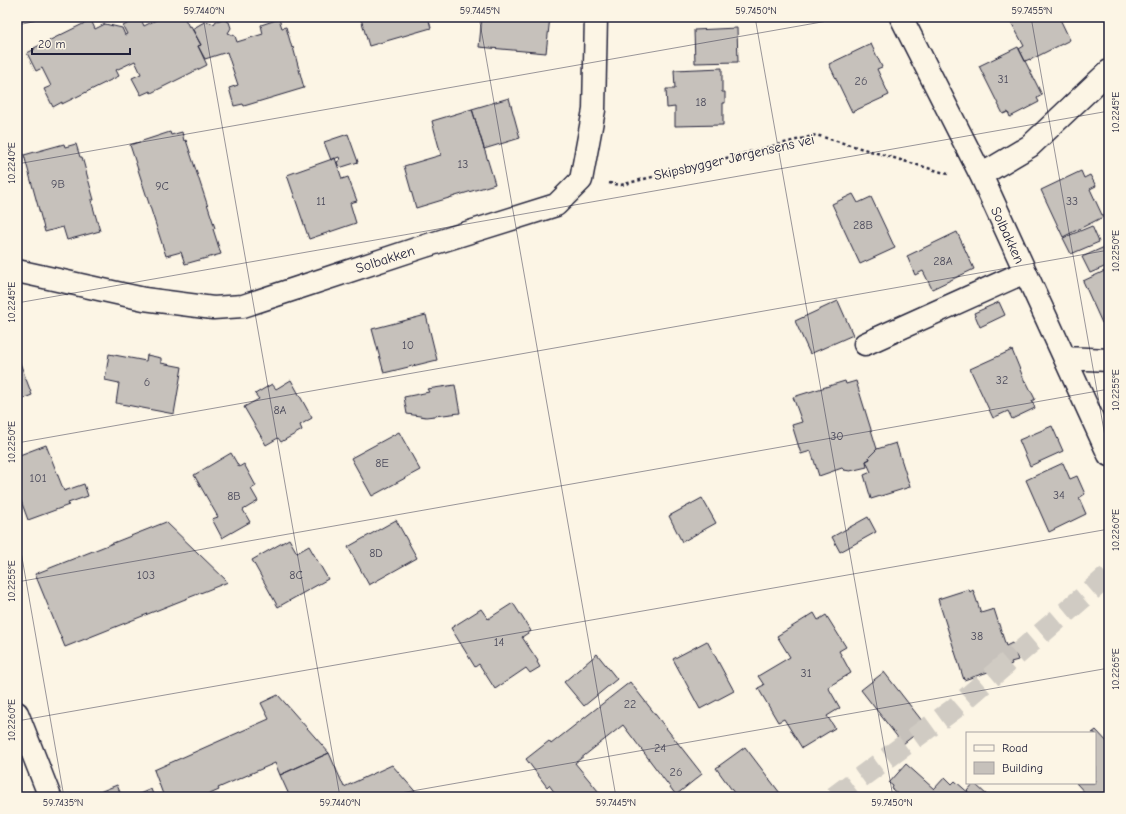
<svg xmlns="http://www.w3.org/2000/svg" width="1126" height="814" viewBox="0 0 1126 814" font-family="'Comic Neue',sans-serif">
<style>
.building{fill:#c6c1bb;stroke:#22223b}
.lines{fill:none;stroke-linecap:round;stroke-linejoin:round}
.major-tunnel{stroke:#d0cbc3;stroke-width:22;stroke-dasharray:22 11;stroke-linecap:butt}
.minor-casing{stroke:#22223b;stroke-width:25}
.major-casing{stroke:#22223b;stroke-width:25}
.path{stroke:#22223b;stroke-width:2.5;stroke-dasharray:3 3;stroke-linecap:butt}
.minor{stroke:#fcf5e5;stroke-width:22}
.major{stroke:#fcf5e5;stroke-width:22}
.ticks{fill:none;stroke:#22223b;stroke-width:1;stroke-opacity:0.45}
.labels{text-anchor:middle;stroke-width:3;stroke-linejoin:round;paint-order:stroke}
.number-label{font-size:12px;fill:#4b4a5b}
.street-label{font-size:14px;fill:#22223b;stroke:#fcf5e5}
.neatline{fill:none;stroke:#22223b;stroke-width:1.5}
.ticks-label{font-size:10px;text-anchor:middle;fill:#22223b}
</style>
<rect width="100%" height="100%" fill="#fcf5e5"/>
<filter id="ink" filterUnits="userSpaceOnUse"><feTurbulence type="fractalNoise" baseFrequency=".025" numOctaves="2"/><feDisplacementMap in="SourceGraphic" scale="8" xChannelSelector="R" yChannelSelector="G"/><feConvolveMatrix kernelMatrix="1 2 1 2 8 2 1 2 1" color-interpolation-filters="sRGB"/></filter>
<g filter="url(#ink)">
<path class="building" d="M 140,17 L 144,26 L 162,17 L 184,17 L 189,27 L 191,26 L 201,45 L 198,46 L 207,65 L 151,93 L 150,91 L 141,95 L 132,78 L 141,74 L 135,61 L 116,70 L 119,76 L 62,104 L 62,102 L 53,107 L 44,89 L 51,86 L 42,68 L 36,71 L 27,53 L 35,49 L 34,48 L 91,20 L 95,29 L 105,24 L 122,28 L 125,35 L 127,34 L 123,26 Z
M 366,17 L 428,17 L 431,28 L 369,46 L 361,19 Z
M 482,17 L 550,17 L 546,53 L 479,47 Z
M 1020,17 L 1059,17 L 1070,40 L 1030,60 L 1030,59 L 1025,61 L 1019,49 L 1024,46 L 1011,22 Z
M 223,19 L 229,22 L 231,28 L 228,33 L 235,36 L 237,42 L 263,34 L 261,25 L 279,19 L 282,28 L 286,27 L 292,48 L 293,47 L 304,88 L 244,106 L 243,104 L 234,106 L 229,88 L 238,85 L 227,52 L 205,59 L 198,46 L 201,45 L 192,29 L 206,21 L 214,24 L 216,21 Z
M 737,28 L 738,62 L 695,63 L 694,30 Z
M 871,44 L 882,67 L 877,69 L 889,95 L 852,112 L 829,64 Z
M 1018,47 L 1042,95 L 1037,98 L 1039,102 L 1010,117 L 1008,112 L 1003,114 L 979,66 Z
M 722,68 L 722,92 L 725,92 L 725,103 L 723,103 L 723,125 L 675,126 L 675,107 L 667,108 L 666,89 L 675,89 L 674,70 Z
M 509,98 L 520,138 L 484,149 L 472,109 Z
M 472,109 L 495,184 L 416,208 L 404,166 L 441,155 L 432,121 Z
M 1109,111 L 1109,123 L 1103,118 Z
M 170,132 L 171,135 L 182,132 L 184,141 L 186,140 L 215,228 L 213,229 L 221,254 L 185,264 L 181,252 L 166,256 L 130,145 Z
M 348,134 L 358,162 L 339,168 L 337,162 L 340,160 L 339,157 L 331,160 L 324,142 Z
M 64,144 L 65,147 L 76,144 L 80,157 L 82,157 L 94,200 L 91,200 L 100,231 L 67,240 L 63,227 L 45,232 L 24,155 Z
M 335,158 L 342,179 L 348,177 L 357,201 L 350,203 L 356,223 L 309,239 L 287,175 Z
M 1081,171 L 1084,178 L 1090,175 L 1096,186 L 1090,189 L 1103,217 L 1063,237 L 1041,190 Z
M 853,194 L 858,203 L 871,197 L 895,248 L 860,264 L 832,204 Z
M 1092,226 L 1099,242 L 1071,254 L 1063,238 Z
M 957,232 L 974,269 L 932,289 L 923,271 L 915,275 L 907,256 Z
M 1109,245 L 1109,265 L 1090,273 L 1082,257 Z
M 1109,269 L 1109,326 L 1107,321 L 1102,323 L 1083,281 Z
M 838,301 L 853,335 L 810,354 L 795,321 Z
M 999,302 L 1005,315 L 980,327 L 974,313 Z
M 426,315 L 437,360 L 384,373 L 372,329 Z
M 1012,350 L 1025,382 L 1026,381 L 1035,399 L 1032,401 L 1035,408 L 1012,419 L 1008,411 L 993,418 L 970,369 Z
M 109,354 L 146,361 L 147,355 L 161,358 L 161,363 L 182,367 L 174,414 L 116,403 L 119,383 L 105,380 Z
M 17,355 L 32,395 L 17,401 Z
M 291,380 L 312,418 L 300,425 L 302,430 L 281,442 L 278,438 L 266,445 L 244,407 L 259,399 L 255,394 L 272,384 L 276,389 Z
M 845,381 L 846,384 L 856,381 L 877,449 L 869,457 L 870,459 L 866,461 L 867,467 L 850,471 L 844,470 L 842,468 L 819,476 L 811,451 L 801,454 L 792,425 L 802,422 L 793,397 Z
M 455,385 L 460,413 L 426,417 L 407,414 L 404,397 L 429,392 L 427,389 Z
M 1052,426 L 1063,451 L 1030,466 L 1019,440 Z
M 399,432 L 420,470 L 372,496 L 351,458 Z
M 896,443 L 910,487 L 871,499 L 864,475 L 871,472 L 866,461 L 870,459 L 869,457 L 877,449 Z
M 46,445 L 64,491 L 84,484 L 88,496 L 68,503 L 69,505 L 28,520 L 17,490 L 17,456 Z
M 231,453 L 239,467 L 244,464 L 256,486 L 251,489 L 258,501 L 243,510 L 250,522 L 222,538 L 212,519 L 218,517 L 194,475 Z
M 1063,463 L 1070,479 L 1077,476 L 1085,494 L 1079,498 L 1086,514 L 1049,532 L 1026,480 Z
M 702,498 L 716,523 L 682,542 L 669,516 Z
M 868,517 L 876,532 L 840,552 L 832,537 Z
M 396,520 L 417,558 L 369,585 L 348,547 Z
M 166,522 L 228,582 L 65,647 L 35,574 Z
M 289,539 L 297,553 L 309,546 L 328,579 L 278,607 L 252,560 Z
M 969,589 L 970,592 L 973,590 L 981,613 L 994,609 L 1006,646 L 1012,643 L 1018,660 L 1011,662 L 1012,664 L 964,680 L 938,599 Z
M 513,603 L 531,631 L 522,637 L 538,661 L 537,662 L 540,667 L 530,673 L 526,668 L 495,689 L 479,664 L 475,667 L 451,628 L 481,609 L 488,619 Z
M 814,613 L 818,620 L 826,615 L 846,647 L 839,651 L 851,673 L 828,687 L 840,708 L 827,716 L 835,728 L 802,748 L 784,719 L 778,722 L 758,688 L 764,685 L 758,676 L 790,657 L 777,636 Z
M 707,641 L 734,691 L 700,709 L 673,659 Z
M 597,654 L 617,679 L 584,706 L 564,682 Z
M 884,672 L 926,726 L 903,744 L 861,690 Z
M 630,682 L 702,774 L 676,795 L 623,725 L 575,763 L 603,797 L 558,797 L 549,785 L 547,787 L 526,759 L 549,741 L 551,744 Z
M 278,695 L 329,753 L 280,775 L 275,763 L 218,788 L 219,790 L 203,797 L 164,797 L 154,770 L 269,719 L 261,703 Z
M 1096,730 L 1109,744 L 1109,797 L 1089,797 L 1076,783 L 1095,783 L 1095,733 L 1092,733 Z
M 745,747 L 783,797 L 737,797 L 716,768 Z
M 329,753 L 344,787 L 392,765 L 420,797 L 290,797 L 280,775 Z
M 906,764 L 934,789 L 945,777 L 952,784 L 955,781 L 971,795 L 970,797 L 901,797 L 892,789 L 893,786 L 889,783 Z
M 974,783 L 989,797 L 970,797 L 971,795 L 967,791 Z
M 117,785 L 122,797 L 87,797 Z
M 151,789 L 154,797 L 135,797 L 135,796 Z"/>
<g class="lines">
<path class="major-tunnel" d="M 834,797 L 954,709 L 1109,575"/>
<g class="minor-casing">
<path id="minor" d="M 901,17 L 981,175 L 1109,455
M 981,175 L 1030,146 L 1109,71
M 17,271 L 144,299 L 213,308 L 243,306 L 422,247 L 556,205 L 581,180 L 594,110 L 596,17
M 865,344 L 1025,272
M 1065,358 L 1109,360"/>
</g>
<g class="major-casing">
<path id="major" d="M 17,713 L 50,797"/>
</g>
<path class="path" d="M 609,183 L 621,185 L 816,135 L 948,174"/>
<use href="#minor" class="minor"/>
<use href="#major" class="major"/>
</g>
</g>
<path class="ticks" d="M 203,17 L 340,797M 479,17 L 616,797M 755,17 L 893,797M 1031,17 L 1109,459M 17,25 L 60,17M 17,164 L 850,17M 17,303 L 1109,111M 17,443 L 1109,250M 17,529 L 64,797M 17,582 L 1109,389M 17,721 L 1109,529M 378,797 L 1109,668"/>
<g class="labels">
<g class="number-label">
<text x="1003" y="83">31</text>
<text x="861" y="85">26</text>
<text x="701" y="106">18</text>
<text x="463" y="168">13</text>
<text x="58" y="188">9B</text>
<text x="162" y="190">9C</text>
<text x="321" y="205">11</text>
<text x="1072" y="205">33</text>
<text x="863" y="229">28B</text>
<text x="943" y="265">28A</text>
<text x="408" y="349">10</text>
<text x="1002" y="384">32</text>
<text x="147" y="386">6</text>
<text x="280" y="414">8A</text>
<text x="837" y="440">30</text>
<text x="382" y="467">8E</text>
<text x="38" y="482">101</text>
<text x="1059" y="499">34</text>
<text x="234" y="500">8B</text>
<text x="376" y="557">8D</text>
<text x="146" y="579">103</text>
<text x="296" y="579">8C</text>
<text x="977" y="640">38</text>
<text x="499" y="646">14</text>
<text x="806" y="677">31</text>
<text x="630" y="708">22</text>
<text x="660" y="752">24</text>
<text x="676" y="776">26</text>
</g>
<g class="street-label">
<text transform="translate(734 157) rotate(-13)" y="5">Skipsbygger Jørgensens vei</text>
<text transform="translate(1008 235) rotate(65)" y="5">Solbakken</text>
<text transform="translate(385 259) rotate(-18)" y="5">Solbakken</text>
</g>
</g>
<rect width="1126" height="814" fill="none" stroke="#fcf5e5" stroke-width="44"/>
<rect x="966" y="732" width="130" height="52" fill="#fcf5e5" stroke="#a5a1a1"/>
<rect x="974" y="745" width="20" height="6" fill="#fcf5e5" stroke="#a5a1a1"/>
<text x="1002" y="752" font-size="12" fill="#22223b">Road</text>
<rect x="974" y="762" width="20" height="12" fill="#c6c1bb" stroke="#a5a1a1"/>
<text x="1002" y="772" font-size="12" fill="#22223b">Building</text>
<path d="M32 48v6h98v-6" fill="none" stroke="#22223b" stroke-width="2"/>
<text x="38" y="48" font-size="12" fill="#22223b" stroke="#fcf5e5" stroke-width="3" paint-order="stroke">20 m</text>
<rect x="22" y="22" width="1082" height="770" class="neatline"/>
<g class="ticks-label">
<text x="204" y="14">59.7440°N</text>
<text x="480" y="14">59.7445°N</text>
<text x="756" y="14">59.7450°N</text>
<text x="1032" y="14">59.7455°N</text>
<text transform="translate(1115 112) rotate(-90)" y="4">10.2245°E</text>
<text transform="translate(11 163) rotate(-90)" y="4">10.2240°E</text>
<text transform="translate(1115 251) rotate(-90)" y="4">10.2250°E</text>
<text transform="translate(11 302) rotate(-90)" y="4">10.2245°E</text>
<text transform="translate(1115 390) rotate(-90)" y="4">10.2255°E</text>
<text transform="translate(11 442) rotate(-90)" y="4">10.2250°E</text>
<text transform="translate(1115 530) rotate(-90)" y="4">10.2260°E</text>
<text transform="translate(11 581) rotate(-90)" y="4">10.2255°E</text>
<text transform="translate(1115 669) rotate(-90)" y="4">10.2265°E</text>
<text transform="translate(11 720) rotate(-90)" y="4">10.2260°E</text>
<text x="63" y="806">59.7435°N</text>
<text x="340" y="806">59.7440°N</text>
<text x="616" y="806">59.7445°N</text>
<text x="892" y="806">59.7450°N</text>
</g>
</svg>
